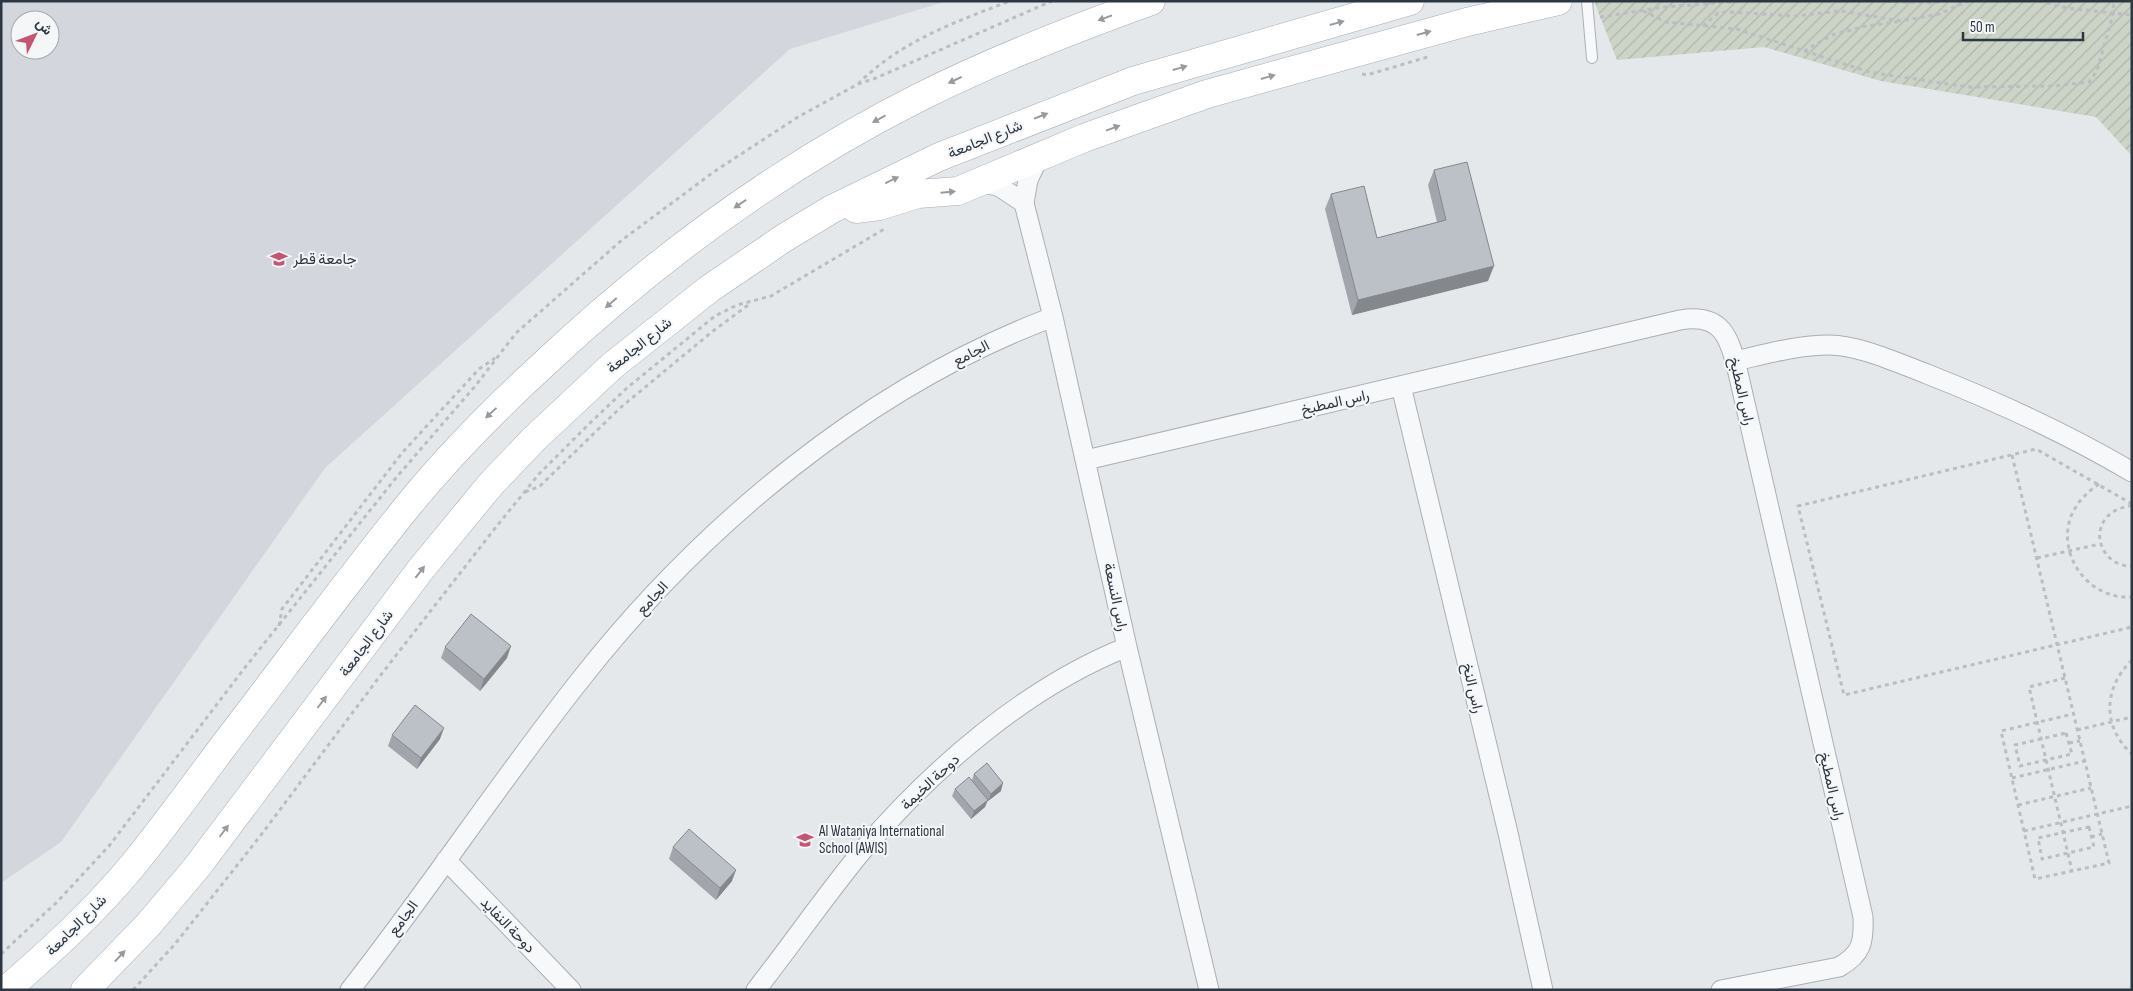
<svg xmlns="http://www.w3.org/2000/svg" width="2133" height="991" viewBox="0 0 2133 991" font-family="'Sofia Sans Condensed',Vazirmatn,sans-serif">
<style>
.built{fill:#d3d7dd;fill-rule:evenodd}
.garden{fill:url(#garden-furrows)}
.lines{fill:none;stroke-linecap:round;stroke-linejoin:round}
.service-casing{stroke:#a9afb5;stroke-width:12}
.minor-casing{stroke:#a9afb5;stroke-width:21}
.primary-casing{stroke:#a5adb6;stroke-width:29}
.path{stroke:#babec3;stroke-width:3;stroke-dasharray:4 4;stroke-linecap:butt}
.service{stroke:#f7f8fa;stroke-width:10}
.minor{stroke:#f7f8fa;stroke-width:19}
.primary{stroke:#fff;stroke-width:28}
.wall{fill:#a2a6ac}
.shaded-wall{fill:#84878c}
.building{fill:#bcc1c8;stroke:#84878c}
.oneway{fill:#969ba0}
.labels{text-anchor:middle;stroke-width:4;stroke-linejoin:round;paint-order:stroke}
.street-label{font-size:15px;fill:#2d3742;stroke:#f4f6f8}
.poi-label{font-size:15px;fill:#2d3742;stroke:#f4f6f8;text-anchor:start}
</style>
<defs>
<pattern id="garden-furrows" width="10" height="10" patternUnits="userSpaceOnUse" patternTransform="scale(1.25)"><rect width="10" height="10" fill="#cbd4c6"/><path d="M-1 1l2-2M0 10L10 0M9 11l2-2" fill="none" stroke="#afb7ab"/></pattern>
</defs>
<rect width="100%" height="100%" fill="#e4e8eb"/>
<path class="built" d="M 1,1 L 947,1 L 790,49 L 325,468 L 61,842 L 1,883 ZM 20,20 L 50,20 L 50,50 L 20,50 Z"/>
<path class="garden" d="M 1594,1 L 2132,1 L 2132,156 L 2096,117 L 1881,81 L 1764,47 L 1617,60 Z"/>
<g class="lines">
<g class="service-casing">
<path id="service" d="M 1587,1 L 1592,58"/>
</g>
<g class="minor-casing">
<path id="minor" d="M 1038,159 L 1028,180 L 1024,203 L 1053,317 L 1127,647 L 1209,990
M 982,182 L 1000,187 L 1024,203
M 1735,361 C 1766,354 1797,345 1829,345 C 1859,345 1898,363 1927,374 C 1998,402 2066,433 2132,472
M 1401,386 L 1508,833 L 1543,990
M 1086,460 L 1680,320 C 1725,312 1730,341 1739,377 L 1863,917 C 1864,942 1862,954 1839,967 L 1721,990
M 446,860 L 571,990
M 350,990 C 430,888 501,780 581,679 C 702,525 869,386 1053,317
M 756,990 C 792,944 825,896 862,851 C 932,769 1026,687 1127,647"/>
</g>
<g class="primary-casing">
<path id="primary" d="M 856,209 L 879,206 L 918,194 L 958,191 L 1084,138 L 1207,94 L 1467,22 L 1558,1
M 6,990 C 51,951 95,911 133,865 C 164,827 193,787 222,748 C 285,666 346,582 411,502 C 452,452 497,407 545,363 C 658,257 784,165 922,96 C 996,59 1073,29 1151,1
M 85,990 L 148,925 L 197,867 L 421,569 L 491,484 L 534,439 L 612,366 L 709,289 L 784,238 L 832,209 L 939,157 L 1133,81 L 1410,1"/>
</g>
<path class="path" d="M 1879,1 L 1932,3 L 1945,1
M 2039,1 L 2067,8 L 2132,15
M 1643,11 L 1666,22 L 1737,29 L 1869,72 L 1968,87 L 2054,86 L 2089,82 L 2097,71 L 2114,11 L 2113,1
M 1600,17 L 1664,7 L 1743,1
M 1703,26 L 1718,13 L 1729,12 L 1794,16 L 1841,11 L 1901,21 L 1939,14 L 1969,1
M 1804,51 L 1832,35 L 1866,26 L 1897,22
M 1362,74 L 1367,75 L 1431,56
M 858,84 C 901,41 955,22 1010,1
M 2012,455 L 2109,863 L 2035,879 L 2001,731 L 2073,714
M 2099,484 C 2087,492 2075,504 2070,519 C 2058,559 2091,600 2132,597
M 525,492 L 540,486 L 620,408 L 713,331 L 751,303
M 2132,504 L 2036,449 L 1798,506 L 1844,695 L 2132,627
M 2132,505 C 2124,507 2116,509 2110,514 C 2088,533 2104,567 2132,566
M 2037,558 L 2100,544
M 279,626 L 282,609 L 402,453 L 479,369 L 495,358
M 2132,660 C 2103,688 2102,727 2132,754
M 2065,678 L 2029,687 L 2072,871
M 2077,730 L 2132,717
M 2066,733 L 2072,754 L 2020,766 L 2015,745 Z
M 2069,743 L 2080,741
M 2012,778 L 2085,761
M 2018,805 L 2091,788
M 2089,827 L 2094,847 L 2042,859 L 2038,838 Z
M 2024,831 L 2132,806
M 2091,837 L 2102,834
M 1,954 L 57,902 L 109,846 L 243,670 L 395,479 L 476,385 L 516,333 L 622,240 L 715,171 L 798,117 L 858,84 L 876,78 L 1052,1
M 133,990 L 175,944 L 261,835 L 380,676 L 496,527 L 539,474 L 590,423 L 627,388 L 715,316 L 737,305 L 771,296 L 886,228"/>
<use href="#service" class="service"/>
<use href="#minor" class="minor"/>
<use href="#primary" class="primary"/>
</g>
<path class="wall" d="M 1434,170 L 1488,281 L 1352,315 L 1325,209 L 1331,194 L 1377,238 L 1437,222 L 1428,185 Z
M 445,647 L 507,658 L 480,691 L 441,658 Z
M 392,735 L 440,739 L 417,769 L 388,746 Z
M 974,774 L 1001,791 L 988,801 L 987,800 L 985,807 L 971,819 L 952,796 L 955,789 L 972,780 Z
M 673,847 L 732,881 L 716,900 L 669,859 Z"/>
<path class="shaded-wall" d="M 1494,266 L 1488,281 L 1352,315 L 1358,300 Z
M 511,646 L 507,658 L 480,691 L 484,679 Z
M 444,728 L 440,739 L 417,769 L 421,758 Z
M 1003,783 L 1001,791 L 988,801 L 991,794 Z
M 988,800 L 985,807 L 971,819 L 974,811 Z
M 736,870 L 732,881 L 716,900 L 720,888 Z"/>
<path class="building" d="M 1467,162 L 1494,266 L 1358,300 L 1331,194 L 1364,186 L 1377,238 L 1446,220 L 1434,170 Z
M 471,614 L 511,646 L 484,679 L 445,647 Z
M 415,705 L 444,728 L 421,758 L 392,735 Z
M 987,763 L 1003,783 L 991,794 L 974,774 Z
M 969,777 L 988,800 L 974,811 L 955,789 Z
M 689,829 L 736,870 L 720,888 L 673,847 Z"/>
<defs><path id="oneway-solid" d="M-6-.8H1V-3.2L6.5 0L1 3.2V.8H-6Z" transform="scale(1.25)"/></defs>
<g class="oneway">
<use href="#oneway-solid" transform="translate(1105 18) rotate(160)"/>
<use href="#oneway-solid" transform="translate(1337 23) rotate(-16)"/>
<use href="#oneway-solid" transform="translate(1424 33) rotate(-15)"/>
<use href="#oneway-solid" transform="translate(1180 68) rotate(-16)"/>
<use href="#oneway-solid" transform="translate(1268 77) rotate(-16)"/>
<use href="#oneway-solid" transform="translate(955 80) rotate(155)"/>
<use href="#oneway-solid" transform="translate(1041 116) rotate(-21)"/>
<use href="#oneway-solid" transform="translate(879 119) rotate(152)"/>
<use href="#oneway-solid" transform="translate(1113 128) rotate(-20)"/>
<use href="#oneway-solid" transform="translate(892 180) rotate(-26)"/>
<use href="#oneway-solid" transform="translate(948 192) rotate(-5)"/>
<use href="#oneway-solid" transform="translate(740 204) rotate(146)"/>
<use href="#oneway-solid" transform="translate(611 303) rotate(139)"/>
<use href="#oneway-solid" transform="translate(491 413) rotate(137)"/>
<use href="#oneway-solid" transform="translate(420 572) rotate(-52)"/>
<use href="#oneway-solid" transform="translate(322 702) rotate(-53)"/>
<use href="#oneway-solid" transform="translate(224 831) rotate(-53)"/>
<use href="#oneway-solid" transform="translate(120 956) rotate(-47)"/>
</g>
<defs>
<g id="university-bare" transform="scale(1.35)"><path d="M0-5L7-2L0 1L-7-2ZM-4 1L0 2.5L4 1V4Q0 6-4 4Z" fill="#c55570" stroke="#f4f6f8" stroke-width="2.5" paint-order="stroke"/></g>
<g id="school-bare" transform="scale(1.35)"><path d="M0-5L7-2L0 1L-7-2ZM-4 1L0 2.5L4 1V4Q0 6-4 4Z" fill="#c55570" stroke="#f4f6f8" stroke-width="2.5" paint-order="stroke"/></g>
</defs>
<g fill-rule="evenodd">
<use href="#university-bare" x="279" y="259"/>
<use href="#school-bare" x="805" y="840"/>
</g>
<g class="labels">
<g class="street-label">
<text transform="translate(985 139) rotate(-22)" y="5">شارع الجامعة</text>
<text transform="translate(639 345) rotate(-39)" y="5">شارع الجامعة</text>
<text transform="translate(971 353) rotate(-28)" y="5">الجامع</text>
<text transform="translate(1742 391) rotate(77)" y="5">راس المطبخ</text>
<text transform="translate(1335 402) rotate(-13)" y="5">راس المطبخ</text>
<text transform="translate(1116 597) rotate(78)" y="5">راس النسعة</text>
<text transform="translate(652 598) rotate(-48)" y="5">الجامع</text>
<text transform="translate(366 643) rotate(-53)" y="5">شارع الجامعة</text>
<text transform="translate(1473 688) rotate(77)" y="5">راس النخ</text>
<text transform="translate(930 782) rotate(-43)" y="5">دوحة الخيمة</text>
<text transform="translate(1832 786) rotate(77)" y="5">راس المطبخ</text>
<text transform="translate(403 918) rotate(-54)" y="5">الجامع</text>
<text transform="translate(76 925) rotate(-45)" y="5">شارع الجامعة</text>
<text transform="translate(508 925) rotate(46)" y="5">دوحة النفايد</text>
</g>
<g class="poi-label">
<text x="293" y="264">جامعة قطر</text>
<text x="819" y="836">Al Wataniya International<tspan x="819" dy="17">School (AWIS)</tspan></text>
</g>
</g>
<rect width="2133" height="991" fill="none" stroke="#2d3742" stroke-width="5"/>
<g transform="translate(35 35) rotate(48)"><circle r="24" fill="#f4f6f8" stroke="#a4aaaf"/>
<path d="M0-4L9 19L0 12L-9 19Z" fill="#c55570"/>
<text y="-8" font-size="14" font-weight="bold" text-anchor="middle" fill="#2d3742">ش</text>
</g>
<path d="M1963 32v8h120v-8" fill="none" stroke="#2d3742" stroke-width="2.5"/>
<text x="1970" y="32" font-size="15" fill="#2d3742" stroke="#f4f6f8" stroke-width="4" paint-order="stroke">50 m</text>
</svg>
